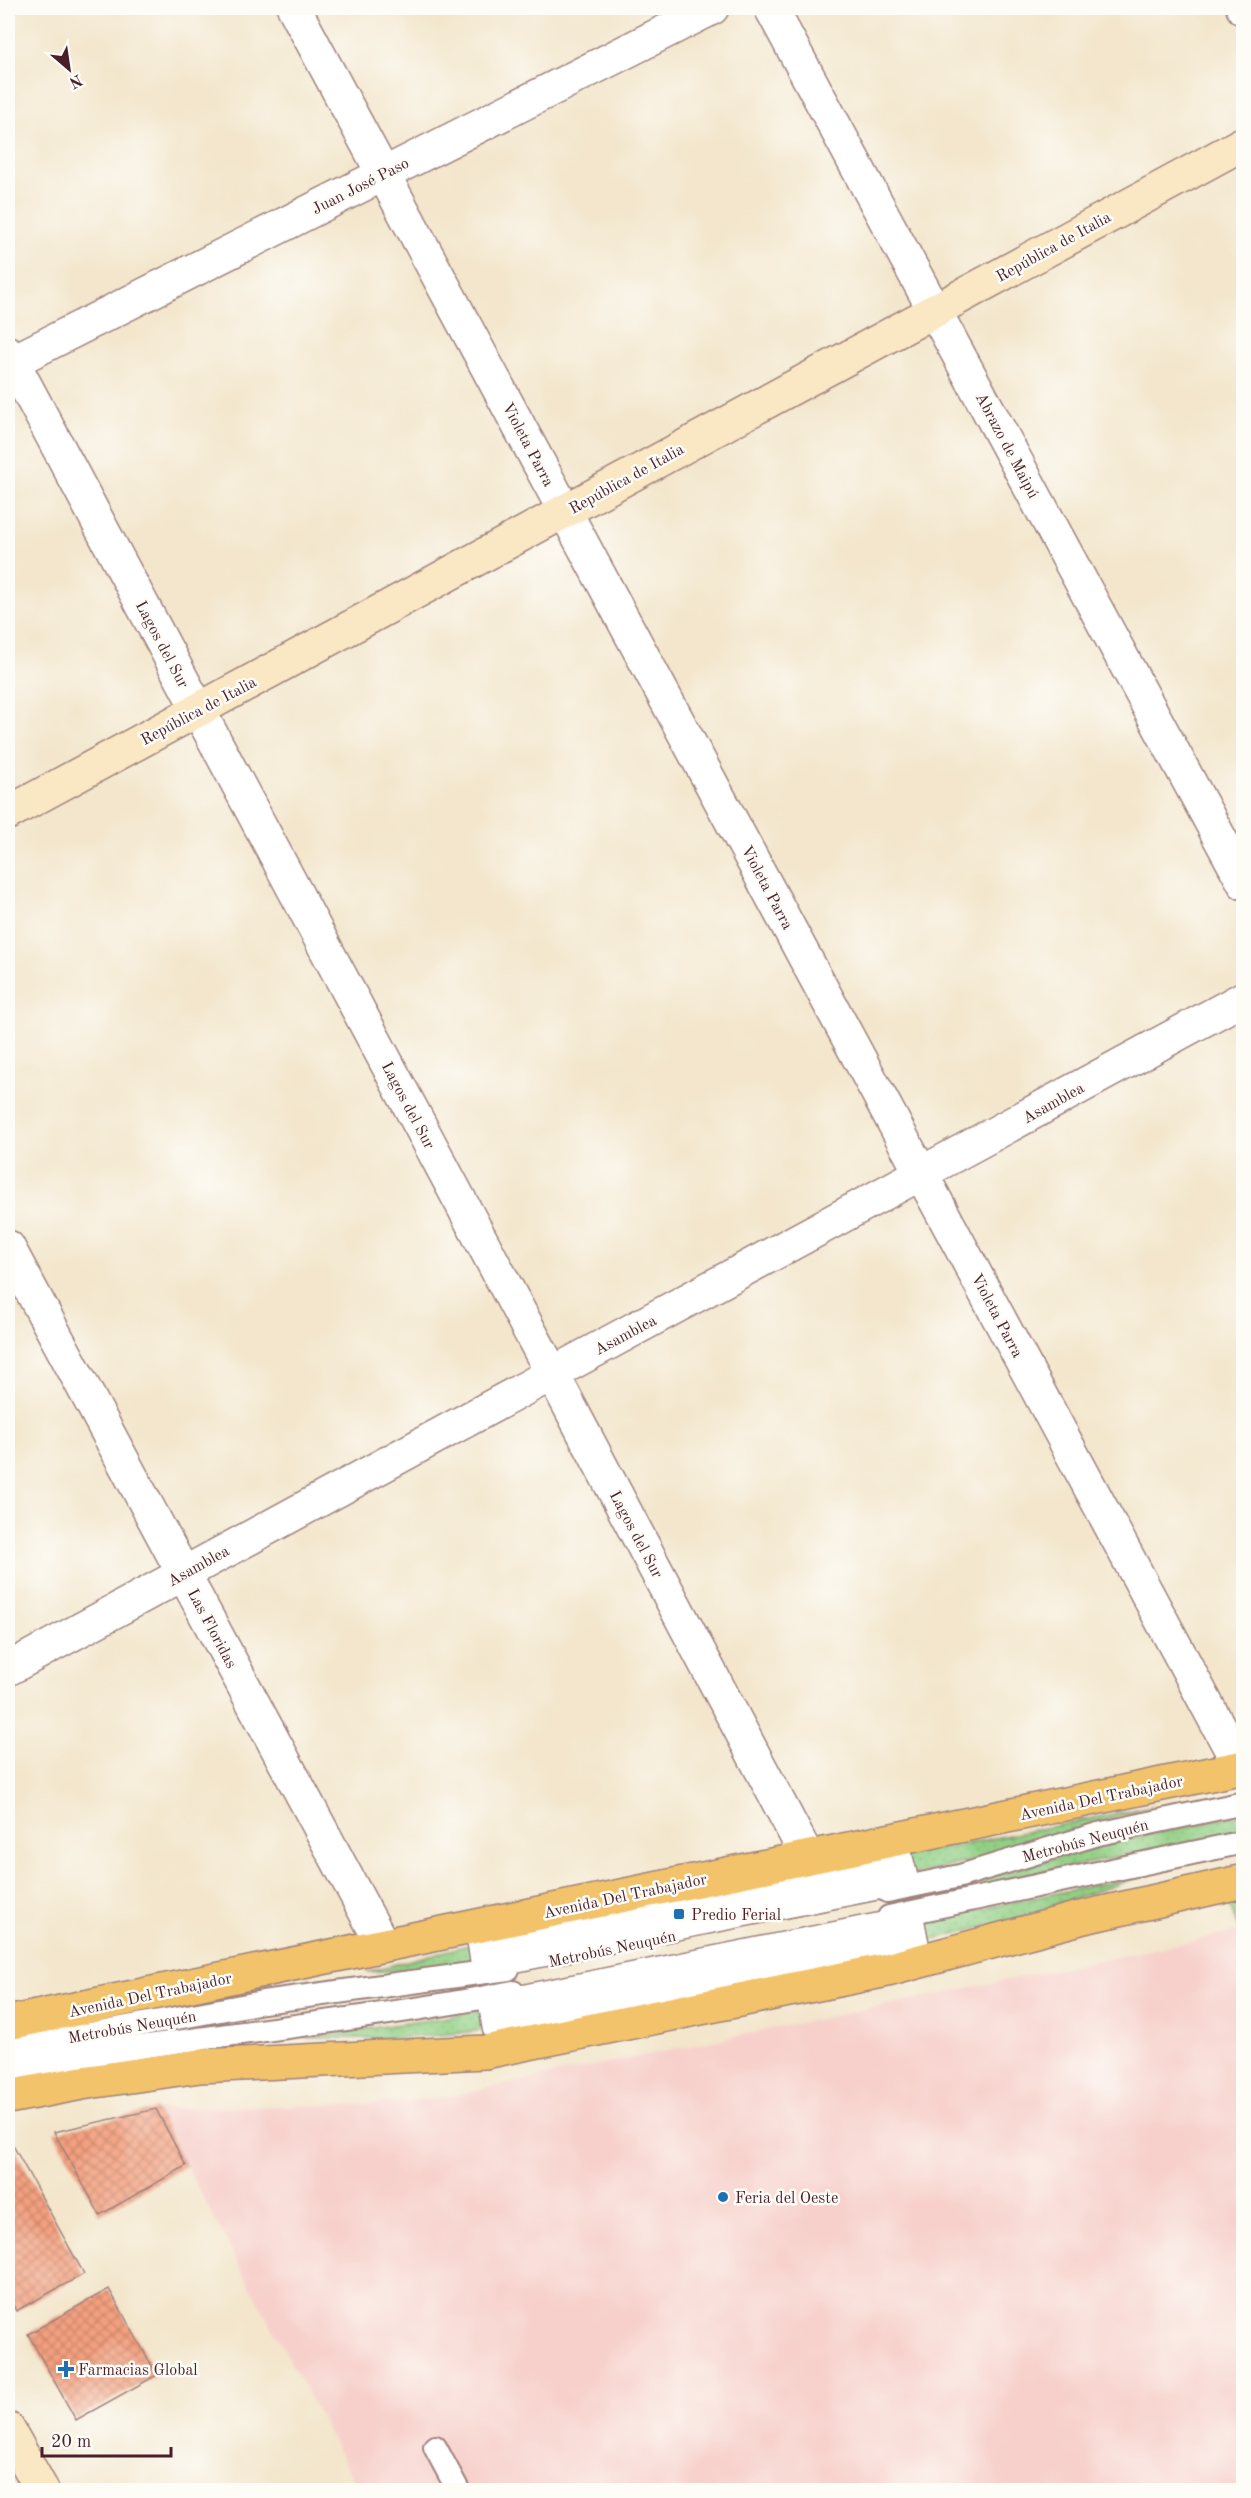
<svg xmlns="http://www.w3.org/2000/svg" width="1251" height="2498" viewBox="0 0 1251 2498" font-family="'Old Standard TT',serif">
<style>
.built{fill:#f7d0cb}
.green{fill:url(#green-dots);stroke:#6e7858;stroke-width:1.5}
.building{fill:url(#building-cross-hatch)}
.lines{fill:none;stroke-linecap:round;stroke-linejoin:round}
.lane-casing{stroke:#9e827c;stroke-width:26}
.street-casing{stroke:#9e827c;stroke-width:36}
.secondary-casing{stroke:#9e827c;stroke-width:36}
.primary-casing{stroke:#9e827c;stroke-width:36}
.lane{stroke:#fff;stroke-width:22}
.street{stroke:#fff;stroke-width:33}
.secondary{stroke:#fae7c3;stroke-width:33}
.primary{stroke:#f2c36a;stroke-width:33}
.poi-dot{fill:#1f6fb2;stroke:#fdfcf7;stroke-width:2}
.labels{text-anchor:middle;stroke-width:5;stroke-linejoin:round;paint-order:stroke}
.street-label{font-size:16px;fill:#4a1f2b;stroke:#fdfcf7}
.poi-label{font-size:16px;fill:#4a1f2b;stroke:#fdfcf7;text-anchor:start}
</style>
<defs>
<pattern id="green-dots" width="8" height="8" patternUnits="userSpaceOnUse" patternTransform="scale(1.5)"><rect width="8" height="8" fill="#92d085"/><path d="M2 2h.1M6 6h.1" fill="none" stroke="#7fb273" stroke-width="1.8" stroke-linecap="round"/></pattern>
<pattern id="building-cross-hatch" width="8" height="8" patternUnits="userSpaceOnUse" patternTransform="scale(1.5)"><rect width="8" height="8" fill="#f4a180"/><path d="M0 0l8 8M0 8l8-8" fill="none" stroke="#c88369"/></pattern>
</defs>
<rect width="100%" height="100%" fill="#fdfcf7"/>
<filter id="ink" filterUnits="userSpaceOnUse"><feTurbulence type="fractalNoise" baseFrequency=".0167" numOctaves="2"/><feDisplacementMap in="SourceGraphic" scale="12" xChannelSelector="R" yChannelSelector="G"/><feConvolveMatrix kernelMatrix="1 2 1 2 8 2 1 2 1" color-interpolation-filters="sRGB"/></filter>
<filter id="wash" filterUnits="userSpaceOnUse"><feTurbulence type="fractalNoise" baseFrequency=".008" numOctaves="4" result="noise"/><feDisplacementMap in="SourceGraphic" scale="24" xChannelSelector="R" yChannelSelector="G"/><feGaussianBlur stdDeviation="1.35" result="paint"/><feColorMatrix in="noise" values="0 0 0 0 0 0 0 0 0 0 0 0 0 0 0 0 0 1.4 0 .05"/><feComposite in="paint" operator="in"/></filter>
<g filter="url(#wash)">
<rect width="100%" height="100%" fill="#f3e6cc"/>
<path class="built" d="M 1240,1931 L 1244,1939 L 1243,2490 L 359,2490 L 156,2109 L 370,2104 L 437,2099 Z"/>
<path class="green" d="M 1153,1806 L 984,1858 L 901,1878 L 896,1858 Z
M 1243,1814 L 1243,1831 L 908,1901 L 1093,1847 Z
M 1144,1875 L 1009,1921 L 912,1944 L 908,1924 Z
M 1243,1901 L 1244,1901 L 1243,1939 L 1229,1904 Z
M 484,1941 L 487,1961 L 439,1968 L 366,1972 Z
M 496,2007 L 499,2027 C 434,2040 369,2038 303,2038 L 449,2017 Z"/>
<g id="blocks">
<path class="building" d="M 156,2109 L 186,2166 L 100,2215 L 54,2132 Z
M 10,2140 L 84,2274 L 16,2311 L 8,2295 L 8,2141 Z
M 109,2289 L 157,2375 L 76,2420 L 28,2334 Z"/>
</g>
</g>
<g filter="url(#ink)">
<use href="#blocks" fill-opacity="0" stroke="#9e827c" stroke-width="1.5"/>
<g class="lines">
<g class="lane-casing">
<path id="lane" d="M 887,1891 L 960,1876 L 1098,1834 L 1244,1803
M 889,1917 L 1244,1842
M 8,2049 L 263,2002 L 508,1969
M 8,2070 C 175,2036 345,2025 513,1992
M 435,2447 L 458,2490"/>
</g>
<g class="street-casing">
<path id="street" d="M 294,8 L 1241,1768
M 771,8 L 1244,883
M 1243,8 L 1244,9
M 8,353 L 552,1373 L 808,1858
M 8,364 L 712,8
M 8,1247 L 383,1945
M 8,1669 L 1244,998
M 896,1858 L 901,1878 L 487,1961 L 484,1941 Z
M 908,1924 L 912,1944 L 499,2027 L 496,2007 Z"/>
</g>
<g class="secondary-casing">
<path id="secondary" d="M 8,813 L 1244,143
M 8,2429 L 42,2490"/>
</g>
<g class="primary-casing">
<path id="primary" d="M 8,2023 L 1244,1767
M 8,2097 L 82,2083 L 200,2066 L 485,2052 L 887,1970 L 1080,1918 L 1244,1881"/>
</g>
<use href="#lane" class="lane"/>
<use href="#street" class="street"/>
<use href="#secondary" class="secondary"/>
<use href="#primary" class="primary"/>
</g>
</g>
<g class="poi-dot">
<rect x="673" y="1908" width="12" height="12" rx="3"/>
<circle cx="723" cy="2197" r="6"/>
<path d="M63 2360h6v6h6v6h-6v6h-6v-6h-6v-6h6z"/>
</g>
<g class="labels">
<g class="street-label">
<text transform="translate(360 185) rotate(-27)" y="6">Juan José Paso</text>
<text transform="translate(1053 246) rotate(-29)" y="6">República de Italia</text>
<text transform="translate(529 444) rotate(62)" y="6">Violeta Parra</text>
<text transform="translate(1008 445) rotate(62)" y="6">Abrazo de Maipú</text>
<text transform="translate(626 478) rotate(-29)" y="6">República de Italia</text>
<text transform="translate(163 644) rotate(62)" y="6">Lagos del Sur</text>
<text transform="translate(198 710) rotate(-28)" y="6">República de Italia</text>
<text transform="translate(768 887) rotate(62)" y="6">Violeta Parra</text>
<text transform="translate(1053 1102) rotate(-29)" y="6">Asamblea</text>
<text transform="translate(409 1105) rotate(62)" y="6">Lagos del Sur</text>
<text transform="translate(998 1315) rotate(62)" y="6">Violeta Parra</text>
<text transform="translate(625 1334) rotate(-28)" y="6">Asamblea</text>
<text transform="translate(637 1534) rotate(62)" y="6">Lagos del Sur</text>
<text transform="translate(198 1565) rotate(-29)" y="6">Asamblea</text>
<text transform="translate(213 1628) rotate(62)" y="6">Las Floridas</text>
<text transform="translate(1101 1797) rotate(-12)" y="6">Avenida Del Trabajador</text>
<text transform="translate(1085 1840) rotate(-15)" y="6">Metrobús Neuquén</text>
<text transform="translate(625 1895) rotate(-12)" y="6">Avenida Del Trabajador</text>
<text transform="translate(612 1948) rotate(-12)" y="6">Metrobús Neuquén</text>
<text transform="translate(150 1994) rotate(-12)" y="6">Avenida Del Trabajador</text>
<text transform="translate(132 2026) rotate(-10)" y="6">Metrobús Neuquén</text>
</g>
<g class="poi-label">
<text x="691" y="1920">Predio Ferial</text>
<text x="735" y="2203">Feria del Oeste</text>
<text x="78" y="2375">Farmacias Global</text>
</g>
</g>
<rect width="1251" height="2498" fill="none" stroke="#fdfcf7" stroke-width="30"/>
<g transform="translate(69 69) rotate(151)" stroke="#fdfcf7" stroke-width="4.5" paint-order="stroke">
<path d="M0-4.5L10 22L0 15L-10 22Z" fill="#4a1f2b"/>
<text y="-9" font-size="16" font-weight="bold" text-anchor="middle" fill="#4a1f2b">N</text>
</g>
<path d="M42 2447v9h129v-9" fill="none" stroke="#4a1f2b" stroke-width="3"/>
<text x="51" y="2447" font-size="18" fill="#4a1f2b" stroke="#fdfcf7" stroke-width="4.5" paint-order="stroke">20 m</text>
</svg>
